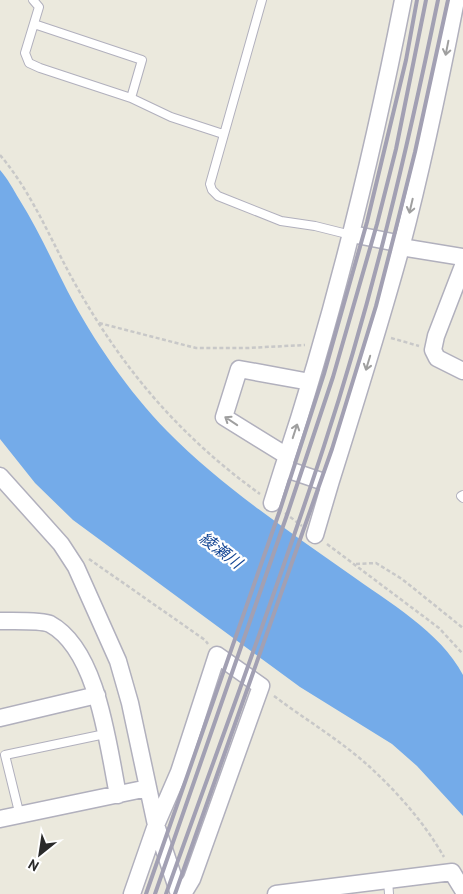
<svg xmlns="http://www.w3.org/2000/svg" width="463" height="894" viewBox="0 0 463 894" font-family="'PT Sans','Noto Sans JP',sans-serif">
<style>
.water{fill:#74abe9}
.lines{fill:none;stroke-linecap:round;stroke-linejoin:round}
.service-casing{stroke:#b1b0bd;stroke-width:10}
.minor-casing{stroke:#b1b0bd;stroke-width:19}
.path{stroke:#c8c8c8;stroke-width:2.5;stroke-dasharray:4 2.5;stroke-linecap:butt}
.service{stroke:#fff;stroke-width:8}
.minor{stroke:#fff;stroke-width:16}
.rail{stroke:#a2a0b3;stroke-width:4}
.oneway{stroke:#9f9f9f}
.labels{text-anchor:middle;stroke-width:4.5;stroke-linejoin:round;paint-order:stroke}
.water-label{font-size:16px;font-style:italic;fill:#144694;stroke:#fff}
</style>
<rect width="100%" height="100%" fill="#ebe9dd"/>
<path class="water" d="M 0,170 C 8,179 13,189 19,199 C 38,229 52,261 68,292 C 93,340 129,392 167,431 C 219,484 287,530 348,573 C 387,601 441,632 463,675 L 463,816 L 417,766 L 392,744 L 300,687 L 73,520 L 35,483 L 0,439 Z"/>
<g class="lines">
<g class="service-casing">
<path id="service" d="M 33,0 L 39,7 L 25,53 L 29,63 L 40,68 L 131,98 L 171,117 L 223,134
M 262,0 L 210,184 L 212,190 L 218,196 L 281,221 L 315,226 L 343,233 L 352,234
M 34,24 L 142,60 L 131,98
M 463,495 L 461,496 L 463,498
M 20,816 L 5,755 L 105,734
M 388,880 L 389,894"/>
</g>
<g class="minor-casing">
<path id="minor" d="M 403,0 C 372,158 334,315 283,468 L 330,484 C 355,404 380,325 402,244 C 423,164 440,82 456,0
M 352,234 L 402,244
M 401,247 L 463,257
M 463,266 L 436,336 L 433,350 L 437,358 L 463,371
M 287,456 L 224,417 L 239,369 L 310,382
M 0,476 L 61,544 L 76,567 L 118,661 L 130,703 L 156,825 L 179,894
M 272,503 L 283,468
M 315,535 L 330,484
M 0,621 C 11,621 42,620 50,624 C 98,650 108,746 118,795
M 0,718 L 97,695
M 0,819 L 148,788
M 132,894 L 156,825 L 179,772 L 217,655 L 261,686 L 192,879 L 183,894
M 276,894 L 452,872 L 463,890"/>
</g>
<path class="path" d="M 0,155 C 34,195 52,244 78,289 C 125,372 182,438 260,494
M 99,323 L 196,348 L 247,348 L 305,345
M 391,338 L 419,346
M 285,513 L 302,526
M 327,544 L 439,628 L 463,654
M 89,559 L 205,640 L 208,644
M 356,564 L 376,563 L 402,579 L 463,628
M 274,696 C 306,720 343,742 372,769 C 400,795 425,824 444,857"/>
<use href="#service" class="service"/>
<use href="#minor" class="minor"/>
<path class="rail" d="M 146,894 L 280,510 L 324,374 L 367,222 L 406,60 L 417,0
M 155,894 L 288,512 L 333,377 L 377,224 L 396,149 L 426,0
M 166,894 C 219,745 275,597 324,446 C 372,300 407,151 438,0
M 175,894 L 332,449 L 376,306 L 395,232 L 415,152 L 448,0"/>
</g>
<defs><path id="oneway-shaft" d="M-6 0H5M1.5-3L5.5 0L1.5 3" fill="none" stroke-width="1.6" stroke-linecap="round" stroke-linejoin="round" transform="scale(1.25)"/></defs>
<g class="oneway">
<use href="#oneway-shaft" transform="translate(447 48) rotate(101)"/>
<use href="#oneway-shaft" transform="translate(411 206) rotate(103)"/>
<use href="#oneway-shaft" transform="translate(368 363) rotate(107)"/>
<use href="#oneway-shaft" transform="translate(231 421) rotate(-146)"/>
<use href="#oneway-shaft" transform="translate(295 431) rotate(-72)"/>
</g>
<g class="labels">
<g class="water-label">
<text transform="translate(221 550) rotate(37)" y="6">綾瀬川</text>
</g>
</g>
<g transform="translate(40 854) rotate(210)" stroke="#ffffff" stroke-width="4" paint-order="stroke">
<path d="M0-4L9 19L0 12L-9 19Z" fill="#2a2a2a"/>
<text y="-8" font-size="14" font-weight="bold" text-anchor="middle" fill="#2a2a2a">N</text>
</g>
</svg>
